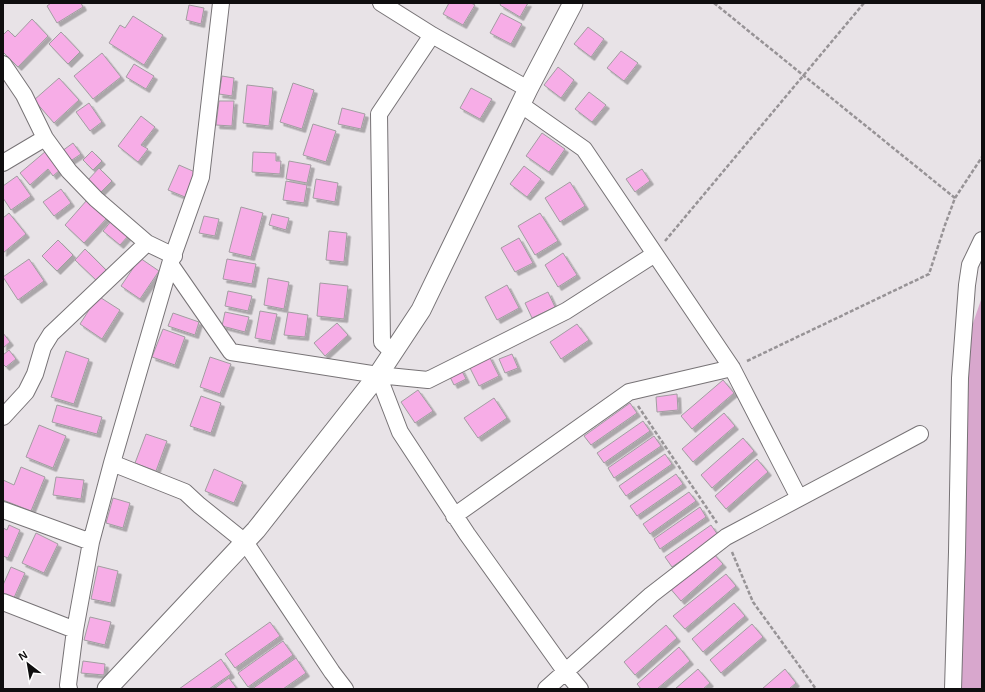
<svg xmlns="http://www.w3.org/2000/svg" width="985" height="692" viewBox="0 0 985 692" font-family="Arial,sans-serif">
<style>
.green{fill:#d8a7cd}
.building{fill:#f7ade7;stroke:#a29da1;filter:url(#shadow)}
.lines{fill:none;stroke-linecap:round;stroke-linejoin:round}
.minor-casing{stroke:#777376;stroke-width:18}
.tertiary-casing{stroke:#777376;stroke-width:21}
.path{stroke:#979396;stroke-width:2.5;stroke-dasharray:4 2;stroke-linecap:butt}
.minor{stroke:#fff;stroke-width:16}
.tertiary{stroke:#fff;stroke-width:19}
</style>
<defs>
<filter id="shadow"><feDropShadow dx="3.5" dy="3.5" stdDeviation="0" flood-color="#0004"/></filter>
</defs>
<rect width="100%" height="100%" fill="#e8e3e7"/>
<path class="green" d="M 982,297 L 982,689 L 955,689 L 962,355 Z"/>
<path class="building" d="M 51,3 L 81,3 L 83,7 L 57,23 L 47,6 Z
M 449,3 L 471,3 L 475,5 L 463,25 L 443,14 Z
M 501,3 L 528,3 L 520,17 L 500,5 Z
M 189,5 L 204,8 L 201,24 L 186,20 Z
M 501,13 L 522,24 L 511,44 L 490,33 Z
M 133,16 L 163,35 L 144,65 L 109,43 L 120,25 L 125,28 Z
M 32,19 L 48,36 L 18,67 L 3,52 L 3,35 L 8,30 L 15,37 Z
M 588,27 L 604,39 L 591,57 L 574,44 Z
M 61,32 L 80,52 L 68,64 L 49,44 Z
M 621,51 L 638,63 L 624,81 L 607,68 Z
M 102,53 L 121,77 L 93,99 L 74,76 Z
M 134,64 L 154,76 L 146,89 L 126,77 Z
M 558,67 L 574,80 L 561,98 L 544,85 Z
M 222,76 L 234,78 L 232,96 L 219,94 Z
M 59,78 L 79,100 L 54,123 L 34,100 Z
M 293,83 L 314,90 L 302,129 L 280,122 Z
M 247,85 L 273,88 L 269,126 L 243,123 Z
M 471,88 L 492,99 L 480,119 L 460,108 Z
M 589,92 L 606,105 L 592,122 L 575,109 Z
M 219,101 L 234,101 L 232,126 L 216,125 Z
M 89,103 L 102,122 L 90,131 L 76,112 Z
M 342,108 L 365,114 L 361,129 L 338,124 Z
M 141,116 L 155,127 L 141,145 L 148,149 L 138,162 L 118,146 Z
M 313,124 L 336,131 L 326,162 L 303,155 Z
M 542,133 L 565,149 L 549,172 L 526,156 Z
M 73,143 L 81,154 L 69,162 L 62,151 Z
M 46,151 L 61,169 L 53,176 L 48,169 L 30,185 L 20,173 Z
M 92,151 L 102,161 L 93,170 L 83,160 Z
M 253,152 L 276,153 L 276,161 L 281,161 L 280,174 L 252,172 Z
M 289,161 L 311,165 L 307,183 L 286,179 Z
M 179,165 L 195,172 L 185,197 L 168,190 Z
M 524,166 L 541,179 L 527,197 L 510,184 Z
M 99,168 L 112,181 L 101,192 L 88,180 Z
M 642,169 L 650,181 L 635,192 L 626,179 Z
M 17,176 L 31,196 L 11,210 L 3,198 L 3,186 Z
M 316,179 L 338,183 L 335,202 L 313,198 Z
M 286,181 L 307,185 L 304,203 L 283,200 Z
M 570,182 L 585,206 L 560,222 L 545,198 Z
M 61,189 L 71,203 L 54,216 L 43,202 Z
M 87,200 L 107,218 L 84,243 L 65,225 Z
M 241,207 L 263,213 L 251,257 L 229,252 Z
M 9,213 L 26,234 L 3,253 L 3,218 Z
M 540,213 L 558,241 L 535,255 L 518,226 Z
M 272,214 L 289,218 L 286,230 L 269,225 Z
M 204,216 L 219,219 L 215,236 L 199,233 Z
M 112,220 L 129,235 L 120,245 L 103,231 Z
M 329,231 L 347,233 L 344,262 L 326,260 Z
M 519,238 L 533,263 L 515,272 L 501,248 Z
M 58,240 L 73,255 L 57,271 L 42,256 Z
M 85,249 L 106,270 L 96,280 L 75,260 Z
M 563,253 L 577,275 L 558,287 L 545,265 Z
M 140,258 L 159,271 L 140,299 L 121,286 Z
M 29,259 L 44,281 L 18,300 L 3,277 Z
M 227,259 L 256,264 L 252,284 L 223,279 Z
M 268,278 L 289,282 L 284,309 L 264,305 Z
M 320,283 L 348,286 L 344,319 L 317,316 Z
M 507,285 L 519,308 L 497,320 L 485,297 Z
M 228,291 L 252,296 L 248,311 L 225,306 Z
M 548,292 L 555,307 L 532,318 L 525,303 Z
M 98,296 L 120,310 L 102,339 L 80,324 Z
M 260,311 L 277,314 L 271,341 L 255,338 Z
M 225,312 L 249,317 L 245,332 L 222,326 Z
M 288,312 L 308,315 L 305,337 L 284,335 Z
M 173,313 L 199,322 L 195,335 L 168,326 Z
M 337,323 L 348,335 L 325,356 L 314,343 Z
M 577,324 L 589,340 L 561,359 L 550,342 Z
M 163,329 L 185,337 L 175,365 L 152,357 Z
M 3,333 L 10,342 L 3,348 Z
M 9,350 L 16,359 L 6,367 L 3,364 L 3,355 Z
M 66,351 L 89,359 L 74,404 L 51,397 Z
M 512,354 L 518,368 L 505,373 L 499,359 Z
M 489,356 L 499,376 L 479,386 L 469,366 Z
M 210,357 L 231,364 L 220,394 L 200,387 Z
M 461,369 L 466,379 L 454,385 L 449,375 Z
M 723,380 L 734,393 L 692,429 L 681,416 Z
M 418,390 L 433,411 L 415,423 L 401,402 Z
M 677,394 L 678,410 L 657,412 L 656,397 Z
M 201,396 L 221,403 L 211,433 L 190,426 Z
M 494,398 L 507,418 L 478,438 L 464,418 Z
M 630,403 L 637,413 L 591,445 L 584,436 Z
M 57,405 L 102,417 L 97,434 L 52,422 Z
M 724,413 L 735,426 L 693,462 L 682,449 Z
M 643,421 L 650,431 L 604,463 L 597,453 Z
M 39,425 L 66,436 L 53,468 L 26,457 Z
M 146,434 L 167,441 L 156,471 L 135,463 Z
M 654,436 L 661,446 L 614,478 L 608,468 Z
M 743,438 L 754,451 L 712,488 L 701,475 Z
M 665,454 L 672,464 L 626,496 L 619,486 Z
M 757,459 L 768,472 L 726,509 L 715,496 Z
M 21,467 L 45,477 L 31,511 L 3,500 L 3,480 L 14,485 Z
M 214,469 L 243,482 L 234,503 L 205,491 Z
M 676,474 L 683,484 L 637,516 L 630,506 Z
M 56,477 L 84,480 L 81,499 L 53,495 Z
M 689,492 L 696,501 L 650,534 L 643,524 Z
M 113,498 L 130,503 L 123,528 L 106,523 Z
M 700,507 L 706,517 L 660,549 L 654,539 Z
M 9,525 L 20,530 L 8,558 L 3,556 L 3,528 L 7,530 Z
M 711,525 L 718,535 L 672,567 L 665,557 Z
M 36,533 L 58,544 L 44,573 L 22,563 Z
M 711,551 L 723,564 L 681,601 L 669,587 Z
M 98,566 L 118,571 L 111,603 L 91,599 Z
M 11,567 L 25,573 L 13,600 L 3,596 L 3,585 Z
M 726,574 L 736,586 L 685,629 L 673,616 Z
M 734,603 L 745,616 L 703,652 L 692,639 Z
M 90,617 L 111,622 L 105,645 L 84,640 Z
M 270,622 L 280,636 L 235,668 L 225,654 Z
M 752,624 L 763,637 L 721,673 L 710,660 Z
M 666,625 L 677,638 L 635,675 L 624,662 Z
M 283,641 L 293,655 L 248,687 L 238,673 Z
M 679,647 L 690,661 L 657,689 L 641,689 L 637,684 Z
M 296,658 L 306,673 L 283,689 L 252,689 Z
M 221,659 L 231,674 L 209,689 L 179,689 Z
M 83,661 L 105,664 L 104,675 L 81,673 Z
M 698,669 L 710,683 L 703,689 L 675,689 Z
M 785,669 L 796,683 L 789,689 L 762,689 Z
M 229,678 L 237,689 L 214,689 Z"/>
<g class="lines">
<g class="minor-casing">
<path id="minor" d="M 381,3 L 432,35 L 528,89
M 3,64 L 24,95 L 45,138 L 69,171 L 96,199 L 147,243 L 174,256
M 520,104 L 584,149 L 732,368 L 799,498
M 3,163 L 45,138
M 170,264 L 231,352 L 378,375 L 428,380 L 566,311 L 655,254
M 393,352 L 382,342 L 379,114 L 432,35
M 378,375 L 400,432 L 467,534 L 565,671 L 580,689
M 3,417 L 26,392 L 35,374 L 43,347 L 51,334 L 147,243
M 112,463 L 185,492 L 199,505 L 245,542 L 332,672 L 345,689
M 3,510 L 91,542
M 454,516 L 629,392 L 732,368
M 3,602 L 75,630
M 69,689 L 68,685 L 75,630 L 91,542 L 112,463 L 170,264 L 201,177 L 221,3
M 546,689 L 651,595 L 726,537 L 920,434
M 953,689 L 957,552 L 960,378 L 967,285 L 970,265 L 982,240"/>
</g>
<g class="tertiary-casing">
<path id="tertiary" d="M 107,689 L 256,530 L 378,375 L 421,310 L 528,89 L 573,3"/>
</g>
<path class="path" d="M 714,3 L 955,198
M 665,241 L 864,3
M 747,361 L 929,274 L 945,225 L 955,198 L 982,157
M 638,406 L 717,523
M 732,552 L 753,602 L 816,689"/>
<use href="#minor" class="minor"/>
<use href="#tertiary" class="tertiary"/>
</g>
<rect width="985" height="692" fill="none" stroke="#0f0e0f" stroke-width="8"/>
<g transform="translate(28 664) rotate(329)" stroke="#ffffff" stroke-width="3" paint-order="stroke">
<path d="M0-3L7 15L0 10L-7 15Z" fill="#0f0e0f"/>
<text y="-6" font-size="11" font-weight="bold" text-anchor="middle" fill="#0f0e0f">N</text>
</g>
</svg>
